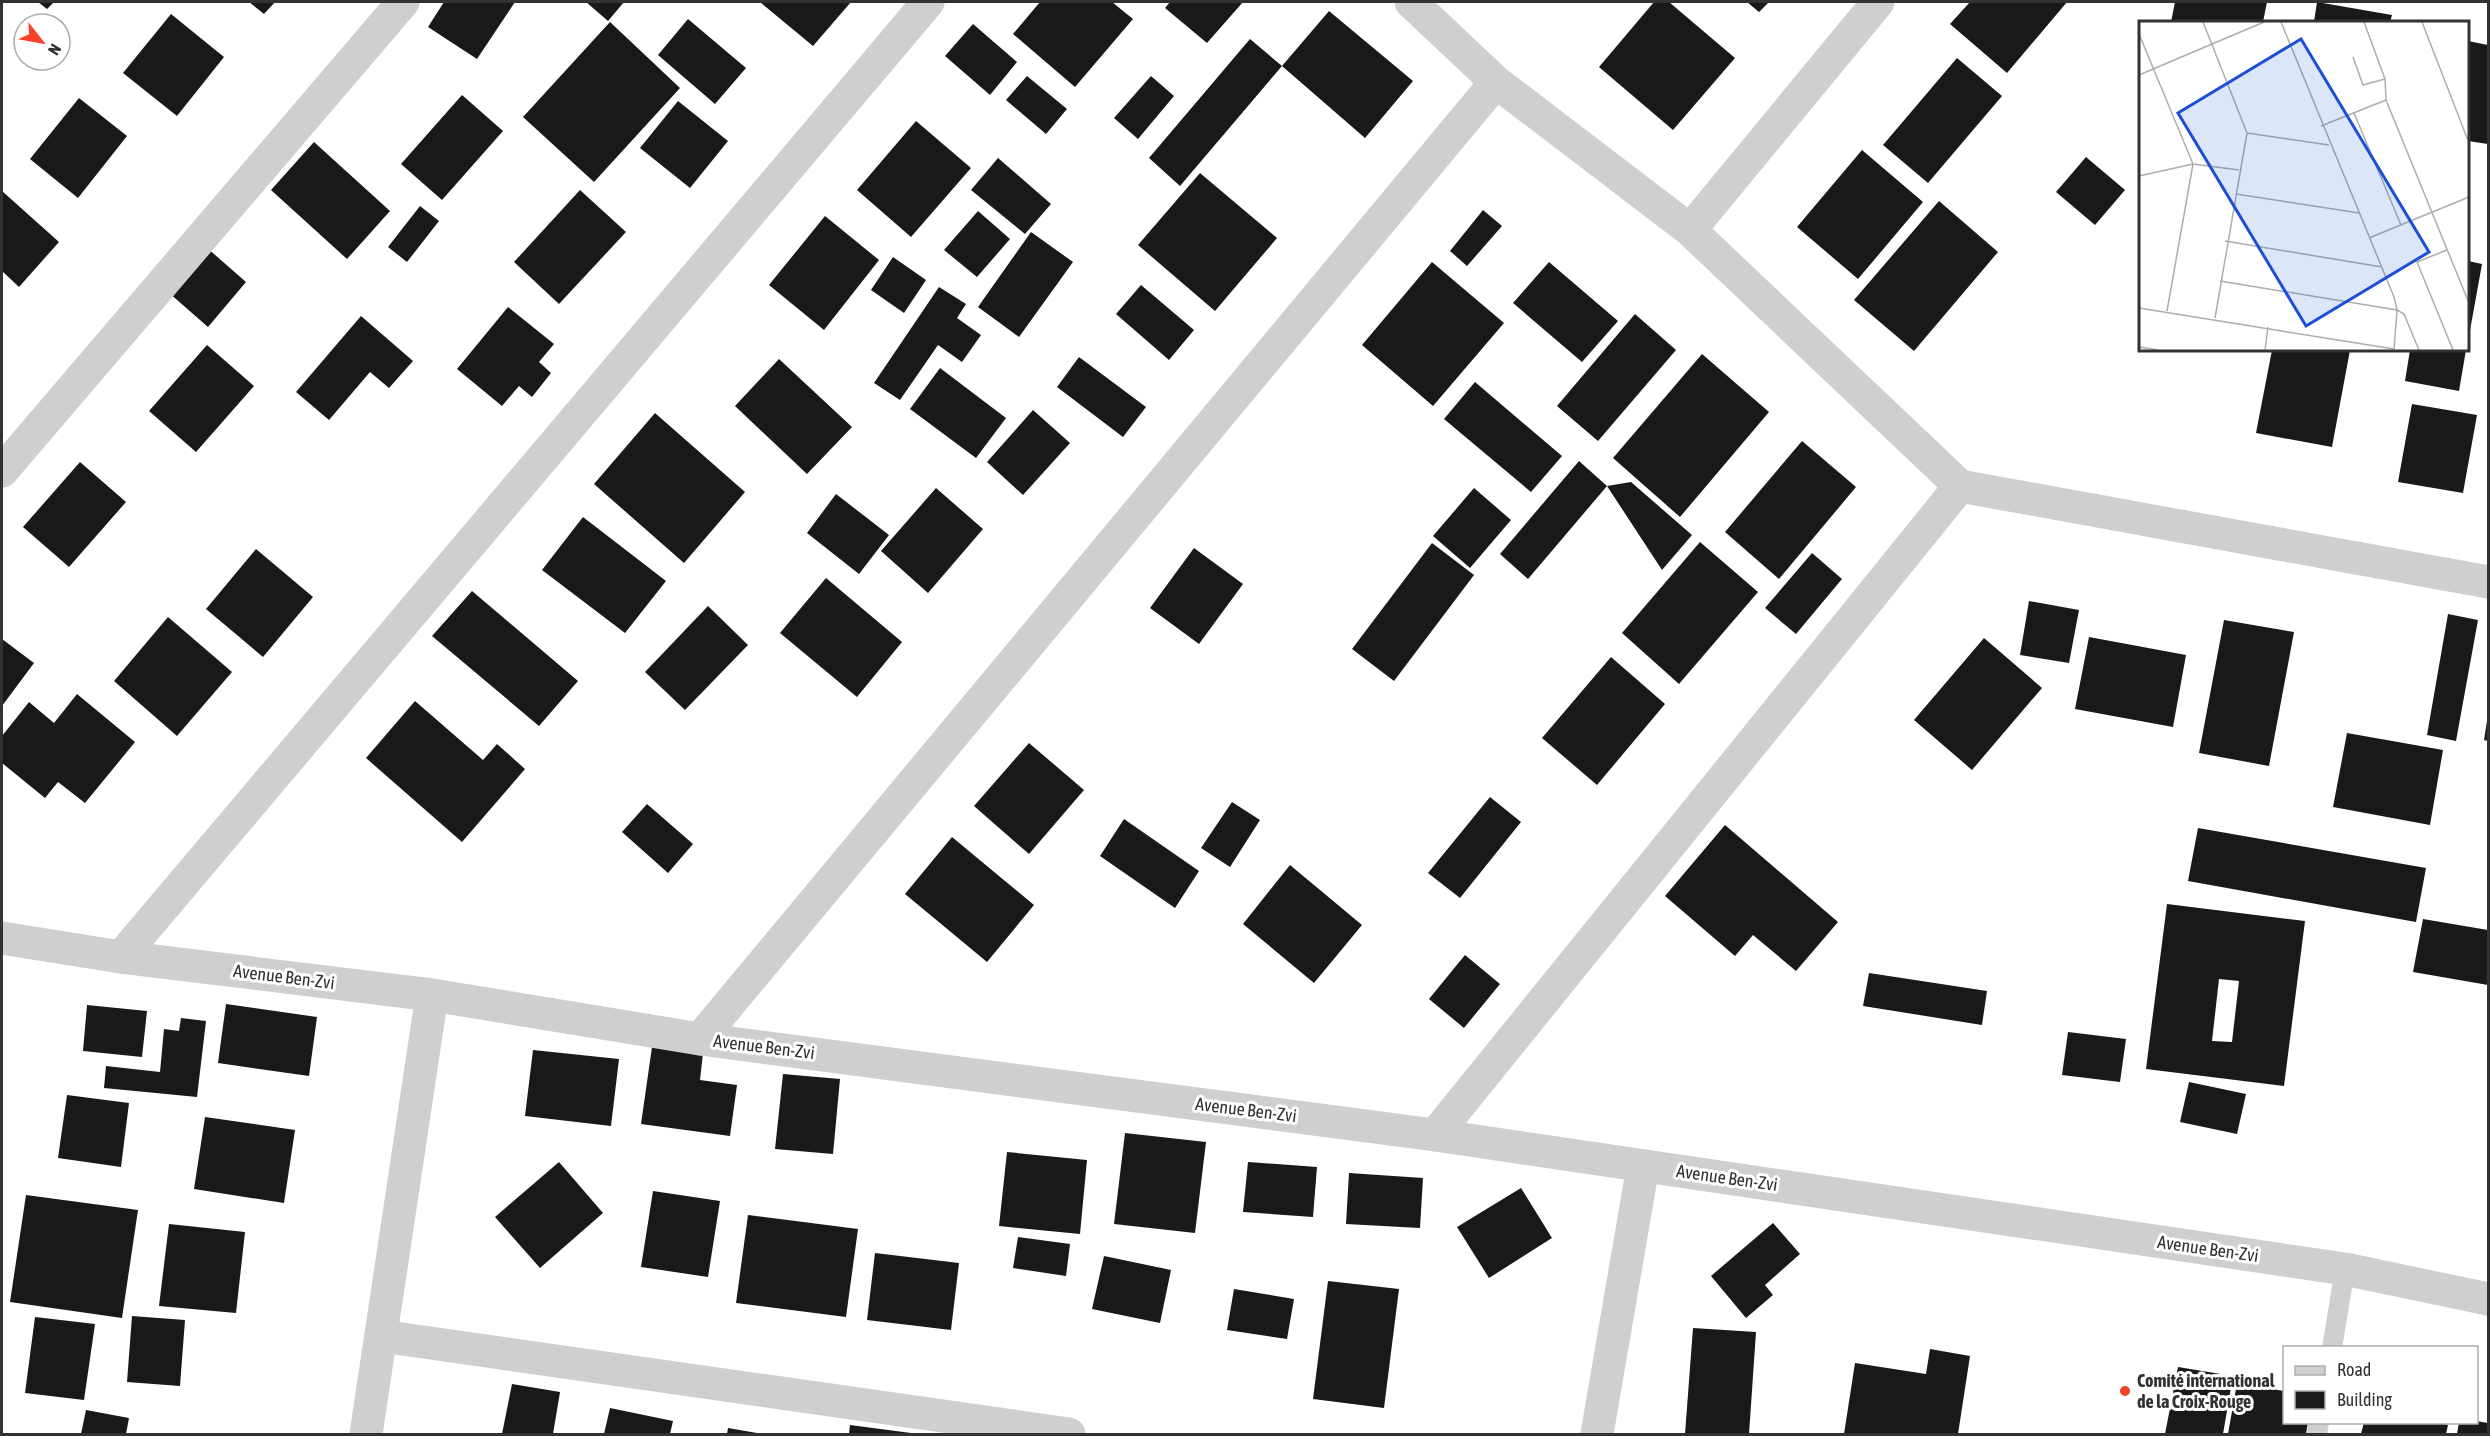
<svg xmlns="http://www.w3.org/2000/svg" width="2490" height="1436" viewBox="0 0 2490 1436" font-family="'Asap Condensed',sans-serif">
<style>
.building{fill:#191919;fill-rule:evenodd}
.lines{fill:none;stroke-linecap:round;stroke-linejoin:round}
.service{stroke:#cfcfcf;stroke-width:20}
.minor{stroke:#cfcfcf;stroke-width:33}
.tertiary{stroke:#cfcfcf;stroke-width:33}
.poi-dot{fill:#f64128;stroke:#fff;stroke-width:2}
.labels{text-anchor:middle;stroke-width:6;stroke-linejoin:round;paint-order:stroke}
.street-label{font-size:18px;fill:#323232;stroke:#fff}
.poi-label{font-size:18px;font-weight:bold;fill:#323232;stroke:#fff;text-anchor:start}
.inset-road{fill:none;stroke:#adadad;stroke-width:1.5}
.view{fill:#1d4ed8;fill-opacity:0.15;stroke:#1d4ed8;stroke-width:3}
.inset-edge{fill:none;stroke:#323232;stroke-width:3}
</style>
<rect width="100%" height="100%" fill="#fff"/>
<path class="building" d="M 38,2 L 54,2 L 47,9 Z
M 249,2 L 275,2 L 264,14 Z
M 444,2 L 515,2 L 477,59 L 428,27 Z
M 586,2 L 624,2 L 608,21 Z
M 760,2 L 851,2 L 813,46 Z
M 1040,2 L 1112,2 L 1133,19 L 1075,87 L 1013,34 Z
M 1170,2 L 1243,2 L 1207,43 L 1165,8 Z
M 1654,2 L 1669,2 L 1735,58 L 1673,130 L 1599,67 Z
M 1747,2 L 1769,2 L 1759,12 Z
M 1970,2 L 2067,2 L 2007,73 L 1950,24 Z
M 2175,2 L 2267,2 L 2263,22 L 2171,22 Z
M 2317,2 L 2392,15 L 2390,22 L 2314,22 Z
M 1329,11 L 1413,81 L 1365,138 L 1282,66 L 1180,186 L 1149,158 L 1250,39 L 1282,66 Z
M 171,14 L 224,57 L 177,116 L 123,73 Z
M 688,19 L 746,68 L 715,104 L 658,55 Z
M 610,22 L 680,88 L 594,182 L 523,117 Z
M 973,24 L 1017,62 L 990,95 L 945,56 Z
M 2468,41 L 2488,45 L 2488,144 L 2468,141 Z
M 1957,58 L 2002,96 L 1928,183 L 1883,145 Z
M 1027,76 L 1067,109 L 1046,134 L 1006,100 Z
M 1151,76 L 1174,96 L 1138,139 L 1114,118 Z
M 462,95 L 503,131 L 442,200 L 401,164 Z
M 79,98 L 127,136 L 78,198 L 30,159 Z
M 678,101 L 728,141 L 690,188 L 640,148 Z
M 916,121 L 971,168 L 911,237 L 857,190 Z
M 314,142 L 390,211 L 347,259 L 271,190 Z
M 1862,150 L 1923,202 L 1858,279 L 1797,227 Z
M 2086,157 L 2125,190 L 2095,225 L 2056,192 Z
M 998,158 L 1051,204 L 1025,234 L 971,190 Z
M 1200,173 L 1277,238 L 1215,311 L 1138,245 Z
M 580,190 L 626,232 L 559,304 L 514,262 Z
M 2,191 L 59,242 L 19,287 L 2,271 Z
M 1939,201 L 1998,252 L 1914,351 L 1854,300 Z
M 420,206 L 439,221 L 407,262 L 388,247 Z
M 1483,210 L 1502,226 L 1467,266 L 1450,251 Z
M 978,211 L 1010,239 L 977,277 L 944,250 Z
M 825,216 L 879,260 L 824,330 L 769,285 Z
M 1031,232 L 1073,262 L 1019,337 L 978,307 Z
M 206,247 L 246,282 L 208,327 L 168,292 Z
M 893,257 L 926,280 L 904,313 L 871,290 Z
M 2468,261 L 2482,264 L 2469,336 L 2468,336 Z
M 1432,262 L 1504,323 L 1433,406 L 1362,345 Z
M 1549,262 L 1618,321 L 1582,362 L 1513,303 Z
M 1141,285 L 1194,330 L 1169,360 L 1116,314 Z
M 939,287 L 966,304 L 957,318 L 981,335 L 962,362 L 938,345 L 900,400 L 874,383 Z
M 508,307 L 554,344 L 539,362 L 551,373 L 532,397 L 519,386 L 502,406 L 457,369 Z
M 1635,314 L 1676,350 L 1598,441 L 1557,406 Z
M 361,316 L 413,361 L 389,388 L 370,372 L 329,420 L 296,392 Z
M 207,345 L 254,386 L 196,452 L 149,411 Z
M 2272,350 L 2350,350 L 2332,447 L 2256,433 Z
M 2410,350 L 2466,350 L 2459,391 L 2405,381 Z
M 1702,354 L 1769,412 L 1680,517 L 1613,458 Z
M 1079,357 L 1146,407 L 1123,437 L 1057,387 Z
M 779,359 L 852,427 L 807,474 L 735,406 Z
M 940,368 L 1006,418 L 976,458 L 910,409 Z
M 1475,382 L 1562,456 L 1531,492 L 1444,419 Z
M 2412,404 L 2477,415 L 2463,493 L 2398,482 Z
M 1033,410 L 1070,443 L 1023,495 L 987,462 Z
M 655,413 L 745,492 L 684,563 L 594,484 Z
M 1802,441 L 1856,487 L 1779,579 L 1725,532 Z
M 1579,461 L 1607,486 L 1528,579 L 1500,554 Z
M 80,462 L 126,502 L 69,567 L 23,527 Z
M 1631,482 L 1692,535 L 1662,570 L 1607,486 Z
M 936,488 L 983,529 L 928,593 L 881,551 Z
M 1474,488 L 1511,520 L 1470,568 L 1433,536 Z
M 836,494 L 889,535 L 859,574 L 807,533 Z
M 583,517 L 666,581 L 625,633 L 542,570 Z
M 1700,542 L 1758,592 L 1679,684 L 1622,633 Z
M 1432,543 L 1474,575 L 1394,681 L 1352,649 Z
M 1194,548 L 1243,584 L 1199,644 L 1150,608 Z
M 256,549 L 313,597 L 263,657 L 206,609 Z
M 1812,553 L 1842,579 L 1796,634 L 1765,608 Z
M 826,578 L 902,642 L 857,697 L 780,633 Z
M 472,591 L 578,681 L 539,726 L 432,636 Z
M 2029,601 L 2079,610 L 2069,663 L 2020,655 Z
M 708,606 L 748,645 L 685,710 L 645,672 Z
M 2448,614 L 2478,620 L 2456,741 L 2427,735 Z
M 168,617 L 232,672 L 177,736 L 114,681 Z
M 2224,620 L 2294,632 L 2269,766 L 2199,753 Z
M 2089,637 L 2186,655 L 2173,727 L 2075,709 Z
M 1984,638 L 2042,688 L 1972,770 L 1914,720 Z
M 2,639 L 34,663 L 2,706 Z
M 1611,657 L 1665,704 L 1597,785 L 1542,738 Z
M 77,694 L 135,742 L 85,803 L 58,782 L 45,798 L 2,763 L 2,736 L 29,702 L 54,723 Z
M 415,701 L 483,760 L 497,744 L 525,769 L 462,842 L 366,758 Z
M 2487,721 L 2488,721 L 2488,741 L 2484,740 Z
M 2347,733 L 2443,750 L 2430,825 L 2333,807 Z
M 1029,743 L 1084,790 L 1029,854 L 974,806 Z
M 1490,797 L 1521,822 L 1460,898 L 1428,873 Z
M 1232,802 L 1260,820 L 1230,867 L 1201,848 Z
M 647,804 L 693,844 L 668,873 L 622,832 Z
M 1124,819 L 1199,871 L 1175,908 L 1100,856 Z
M 1725,825 L 1838,922 L 1796,971 L 1753,935 L 1735,956 L 1665,896 Z
M 2198,828 L 2426,868 L 2416,922 L 2188,881 Z
M 952,837 L 1034,905 L 987,962 L 905,894 Z
M 1290,865 L 1362,925 L 1314,983 L 1243,924 Z
M 2167,904 L 2305,921 L 2284,1086 L 2146,1069 ZM 2219,979 L 2239,981 L 2232,1042 L 2212,1041 Z
M 2423,919 L 2488,930 L 2488,985 L 2413,972 Z
M 1465,955 L 1500,984 L 1464,1028 L 1429,999 Z
M 1869,973 L 1987,991 L 1982,1025 L 1863,1006 Z
M 226,1004 L 317,1017 L 309,1076 L 218,1063 Z
M 87,1005 L 147,1011 L 142,1057 L 83,1051 Z
M 181,1018 L 206,1021 L 197,1097 L 104,1088 L 106,1066 L 160,1072 L 164,1029 L 179,1031 Z
M 2068,1032 L 2126,1039 L 2120,1082 L 2062,1075 Z
M 652,1047 L 703,1053 L 700,1080 L 737,1085 L 730,1136 L 641,1124 Z
M 533,1050 L 619,1059 L 611,1126 L 525,1116 Z
M 783,1074 L 840,1079 L 833,1154 L 775,1149 Z
M 2189,1082 L 2246,1094 L 2237,1134 L 2180,1122 Z
M 67,1095 L 129,1103 L 121,1167 L 58,1158 Z
M 205,1117 L 295,1130 L 284,1203 L 194,1189 Z
M 1125,1133 L 1206,1142 L 1195,1233 L 1114,1224 Z
M 1007,1152 L 1087,1160 L 1080,1234 L 999,1226 Z
M 559,1162 L 603,1213 L 540,1268 L 495,1217 Z
M 1248,1162 L 1317,1167 L 1313,1217 L 1243,1212 Z
M 1349,1173 L 1423,1178 L 1420,1228 L 1346,1224 Z
M 1521,1188 L 1552,1238 L 1489,1278 L 1457,1227 Z
M 653,1191 L 720,1201 L 708,1277 L 641,1267 Z
M 26,1195 L 138,1210 L 122,1318 L 10,1302 Z
M 748,1215 L 858,1229 L 846,1317 L 736,1303 Z
M 1773,1223 L 1800,1254 L 1765,1285 L 1773,1295 L 1746,1318 L 1711,1276 Z
M 169,1224 L 245,1232 L 236,1313 L 159,1306 Z
M 1018,1237 L 1070,1244 L 1066,1276 L 1013,1268 Z
M 875,1253 L 959,1263 L 951,1330 L 867,1320 Z
M 1104,1256 L 1171,1270 L 1160,1323 L 1092,1309 Z
M 1328,1281 L 1399,1289 L 1384,1408 L 1313,1399 Z
M 1234,1289 L 1294,1299 L 1287,1339 L 1227,1330 Z
M 132,1316 L 185,1320 L 180,1386 L 127,1382 Z
M 35,1317 L 95,1324 L 84,1400 L 25,1393 Z
M 1693,1328 L 1756,1332 L 1749,1434 L 1685,1434 Z
M 1930,1349 L 1970,1356 L 1958,1434 L 1844,1434 L 1855,1363 L 1926,1374 Z
M 2178,1367 L 2233,1376 L 2223,1434 L 2165,1434 Z
M 2237,1383 L 2284,1391 L 2284,1422 L 2308,1422 L 2306,1434 L 2228,1434 Z
M 512,1384 L 560,1392 L 553,1434 L 502,1434 Z
M 610,1408 L 673,1421 L 670,1434 L 604,1434 Z
M 86,1410 L 129,1418 L 126,1434 L 81,1434 Z
M 2476,1421 L 2488,1423 L 2488,1434 L 2457,1434 L 2459,1422 Z
M 2364,1422 L 2436,1422 L 2448,1425 L 2446,1434 L 2361,1434 Z
M 850,1425 L 911,1433 L 910,1434 L 849,1434 Z
M 728,1428 L 757,1433 L 757,1434 L 727,1434 Z"/>
<g class="lines">
<path class="service" d="M 2332,1348 L 2345,1269
M 2317,1434 L 2319,1422"/>
<path class="minor" d="M 1411,2 L 1496,82 L 1690,230 L 1960,486 L 2488,582
M 1690,230 L 1878,2
M 2,471 L 403,2
M 121,957 L 928,2
M 700,1039 L 1496,82
M 1435,1135 L 1960,486
M 381,1336 L 1069,1434
M 1597,1434 L 1643,1166"/>
<path class="tertiary" d="M 2,938 L 121,957 L 432,995 L 700,1039 L 1435,1135 L 2345,1269 L 2488,1299
M 366,1434 L 432,995"/>
</g>
<circle class="poi-dot" cx="2125" cy="1391" r="6"/>
<g class="labels">
<g class="street-label">
<text transform="translate(284 977) rotate(7)" y="6">Avenue Ben-Zvi</text>
<text transform="translate(764 1047) rotate(7)" y="6">Avenue Ben-Zvi</text>
<text transform="translate(1246 1110) rotate(7)" y="6">Avenue Ben-Zvi</text>
<text transform="translate(1727 1178) rotate(8)" y="6">Avenue Ben-Zvi</text>
<text transform="translate(2208 1249) rotate(8)" y="6">Avenue Ben-Zvi</text>
</g>
<g class="poi-label">
<text x="2137" y="1387">Comité international<tspan x="2137" dy="21">de la Croix-Rouge</tspan></text>
</g>
</g>
<g transform="translate(2139 21)">
<rect width="330" height="330" fill="#fff"/>
<path class="inset-road" d="M 64,1 L 108,112 L 76,297M 142,1 L 255,276 L 258,289 L 255,329M 225,1 L 246,58 L 247,79 L 330,282M 283,1 L 330,122M 0,13 L 54,143 L 28,290M 214,36 L 224,64 L 246,58M 0,54 L 125,1M 215,92 L 262,204M 182,105 L 247,79M 108,112 L 190,124M 0,155 L 54,143 L 100,149M 97,173 L 220,192M 230,217 L 330,176M 86,220 L 243,246M 308,229 L 278,241 L 314,329M 81,260 L 258,289 L 265,293 L 280,329M 0,287 L 255,328M 0,326 L 19,329M 126,329 L 129,306"/>
<path class="view" d="M 162,18 L 290,231 L 167,305 L 39,92 Z"/>
<rect width="330" height="330" class="inset-edge"/>
</g>
<rect width="2490" height="1436" fill="none" stroke="#323232" stroke-width="6"/>
<rect x="2283" y="1346" width="195" height="78" fill="#ffffff" stroke="#adadad" stroke-width="1.5"/>
<rect x="2295" y="1366" width="30" height="9" fill="#cfcfcf" stroke="#adadad" stroke-width="1.5"/>
<text x="2337" y="1376" font-size="18" fill="#323232">Road</text>
<rect x="2295" y="1391" width="30" height="18" fill="#191919" stroke="#adadad" stroke-width="1.5"/>
<text x="2337" y="1406" font-size="18" fill="#323232">Building</text>
<g transform="translate(42 42) rotate(121)"><circle r="28" fill="#ffffff" stroke="#adadad" stroke-width="1.5"/>
<path d="M0-4.5L10 22L0 15L-10 22Z" fill="#f64128"/>
<text y="-9" font-size="16" font-weight="bold" text-anchor="middle" fill="#323232">N</text>
</g>
</svg>
